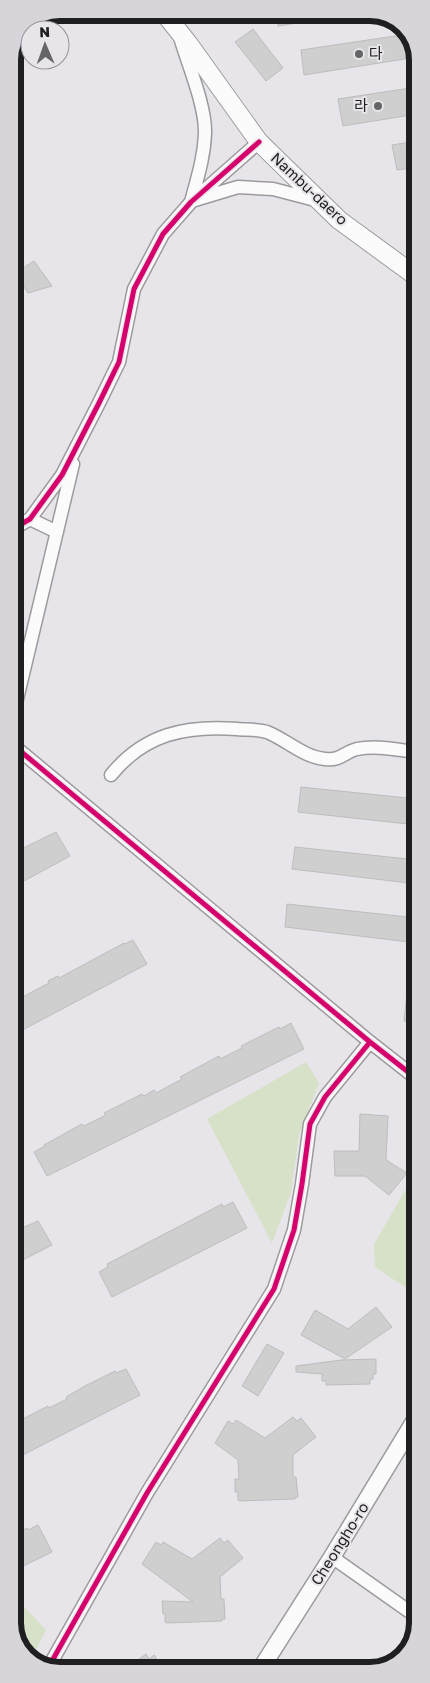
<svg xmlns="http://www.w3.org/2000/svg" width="430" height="1683" viewBox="0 0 430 1683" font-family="'Golos Text','Noto Sans KR',sans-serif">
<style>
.green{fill:#d7e1c7}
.building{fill:#d0cfcf;stroke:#bebcbc}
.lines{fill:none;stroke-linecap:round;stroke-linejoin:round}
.minor-casing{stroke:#9c9a9d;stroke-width:15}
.tertiary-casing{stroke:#9c9a9d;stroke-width:19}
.secondary-casing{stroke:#9c9a9d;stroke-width:20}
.minor{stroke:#fbfbfc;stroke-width:12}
.tertiary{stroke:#fbfbfc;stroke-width:16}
.secondary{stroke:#fbfbfc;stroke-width:18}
.cycleway-casing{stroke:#e7e4ea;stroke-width:8}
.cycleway{stroke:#d6006c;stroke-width:5}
.poi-dot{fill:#656467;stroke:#e7e4ea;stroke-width:2}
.labels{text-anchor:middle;stroke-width:4;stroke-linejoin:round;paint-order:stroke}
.poi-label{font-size:15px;fill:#1f1e21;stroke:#e7e4ea;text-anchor:start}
.street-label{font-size:15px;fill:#1f1e21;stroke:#e7e4ea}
.rim{fill:none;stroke:#1f1e21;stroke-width:6}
</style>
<rect width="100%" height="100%" fill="#e7e5e9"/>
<path class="green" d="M 306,1062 L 319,1083 L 299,1135 L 291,1192 L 272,1243 L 207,1119 Z
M 417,1170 L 417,1295 L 375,1267 L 374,1244 Z
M 13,1595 L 46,1630 L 31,1660 L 28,1659 L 13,1632 Z"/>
<path class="building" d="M 275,13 L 316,13 L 317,20 L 278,26 Z
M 253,29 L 283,68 L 266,81 L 235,42 Z
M 408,34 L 417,51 L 417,57 L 304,75 L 301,50 Z
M 417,87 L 417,114 L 343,126 L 338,99 Z
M 417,141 L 417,167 L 397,170 L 392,145 Z
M 34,261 L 52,286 L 28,293 L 15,273 Z
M 301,787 L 417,799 L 417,825 L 298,812 Z
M 56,832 L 70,856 L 13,887 L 13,853 Z
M 295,847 L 417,860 L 417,884 L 292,869 Z
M 287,904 L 417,918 L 417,943 L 285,927 Z
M 133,940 L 147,964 L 13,1035 L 13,1002 L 49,983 L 48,981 L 58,976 L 59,978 L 124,943 L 125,944 Z
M 408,984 L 417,985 L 417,1022 L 404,1021 Z
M 291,1023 L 304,1049 L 47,1176 L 34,1152 L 45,1146 L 44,1145 L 82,1124 L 84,1126 L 106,1115 L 104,1113 L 142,1094 L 144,1096 L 154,1090 L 156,1093 L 182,1079 L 180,1077 L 219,1056 L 220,1059 L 242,1048 L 241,1046 L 279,1027 L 280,1029 Z
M 360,1114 L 388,1116 L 386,1160 L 407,1173 L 389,1195 L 365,1176 L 335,1176 L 334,1151 L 359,1151 Z
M 233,1202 L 247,1228 L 112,1297 L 99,1272 L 108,1267 L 107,1264 L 222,1204 L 223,1207 Z
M 38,1221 L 52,1245 L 13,1265 L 13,1232 Z
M 376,1307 L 392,1327 L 345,1359 L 301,1335 L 315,1310 L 348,1329 Z
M 267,1344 L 284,1353 L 258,1396 L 242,1386 Z
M 376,1359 L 376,1374 L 373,1374 L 373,1379 L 370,1379 L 370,1384 L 326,1385 L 326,1381 L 322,1381 L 322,1374 L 296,1372 L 296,1366 L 341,1360 Z
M 126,1369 L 140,1395 L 13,1460 L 13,1424 L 48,1406 L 49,1408 L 67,1399 L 66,1397 L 85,1386 L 115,1371 L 116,1373 Z
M 293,1417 L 297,1421 L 301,1418 L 316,1437 L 293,1455 L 293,1477 L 296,1477 L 298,1497 L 295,1497 L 295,1499 L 240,1501 L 238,1500 L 238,1492 L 235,1492 L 235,1479 L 239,1479 L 238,1460 L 215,1443 L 228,1421 L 233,1424 L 236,1420 L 265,1438 Z
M 38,1525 L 52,1552 L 13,1571 L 13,1535 L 27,1528 L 28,1530 Z
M 220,1538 L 224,1543 L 228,1540 L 243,1558 L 220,1577 L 221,1599 L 224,1599 L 225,1619 L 222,1619 L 222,1621 L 167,1623 L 165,1622 L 165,1614 L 163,1614 L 162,1601 L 193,1602 L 142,1564 L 156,1542 L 161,1545 L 163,1542 L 192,1559 Z
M 146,1654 L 149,1659 L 154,1655 L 165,1670 L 124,1670 Z"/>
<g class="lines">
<g class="minor-casing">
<path id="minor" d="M 180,37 C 188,65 206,106 205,134 C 204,158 197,179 191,202
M 195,200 L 238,187 L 273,189 L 319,201
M 30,519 L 57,532
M 13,529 L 30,519 L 62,475 L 99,403 L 119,362 L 134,289 L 163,234 L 191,202 L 259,142
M 13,716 L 73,464
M 13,745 L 370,1042 L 417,1079
M 111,775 C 144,734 186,725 237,729 C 246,730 258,729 267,732 C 287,740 303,757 325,759 C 341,761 344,752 357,749 C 377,745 397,750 417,752
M 332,1557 L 417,1617
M 48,1668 L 147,1493 L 274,1289 L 294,1230 L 302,1184 L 310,1124 L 325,1097 L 370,1042"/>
</g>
<g class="tertiary-casing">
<path id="tertiary" d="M 260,1670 L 332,1557 L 417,1417"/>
</g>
<g class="secondary-casing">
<path id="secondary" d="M 164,13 L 188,43 L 259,142 L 339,220 L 417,277"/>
</g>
<use href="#minor" class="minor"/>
<use href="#tertiary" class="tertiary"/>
<use href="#secondary" class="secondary"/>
<g class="cycleway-casing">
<path id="cycleway" d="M 13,529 L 30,519 L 62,475 L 99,403 L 119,362 L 134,289 L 163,234 L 191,202 L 259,142
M 13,745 L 370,1042 L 417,1079
M 48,1668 L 147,1493 L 274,1289 L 294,1230 L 302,1184 L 310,1124 L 325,1097 L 370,1042"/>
</g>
<use href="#cycleway" class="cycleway"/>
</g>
<g class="poi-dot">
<circle cx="359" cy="54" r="5"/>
<circle cx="378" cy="106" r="5"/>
</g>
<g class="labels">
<g class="poi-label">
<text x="369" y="59">다</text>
<text x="368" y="111" text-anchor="end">라</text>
</g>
<g class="street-label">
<text transform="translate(309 189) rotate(43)" y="5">Nambu-daero</text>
<text transform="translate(340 1544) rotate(-58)" y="5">Cheongho-ro</text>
</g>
</g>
<path d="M0 0H430V1683H0ZM60 21H370A39 39 0 0 1 409 60V1623A39 39 0 0 1 370 1662H60A39 39 0 0 1 21 1623V60A39 39 0 0 1 60 21Z" fill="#d7d4da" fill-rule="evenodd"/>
<path class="rim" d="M60 21H370A39 39 0 0 1 409 60V1623A39 39 0 0 1 370 1662H60A39 39 0 0 1 21 1623V60A39 39 0 0 1 60 21Z"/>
<g transform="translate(45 45) rotate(358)"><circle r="24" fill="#e7e4ea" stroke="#97959a"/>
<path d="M0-4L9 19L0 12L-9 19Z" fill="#656467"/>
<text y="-8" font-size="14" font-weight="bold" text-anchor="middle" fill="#1f1e21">N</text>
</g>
</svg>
